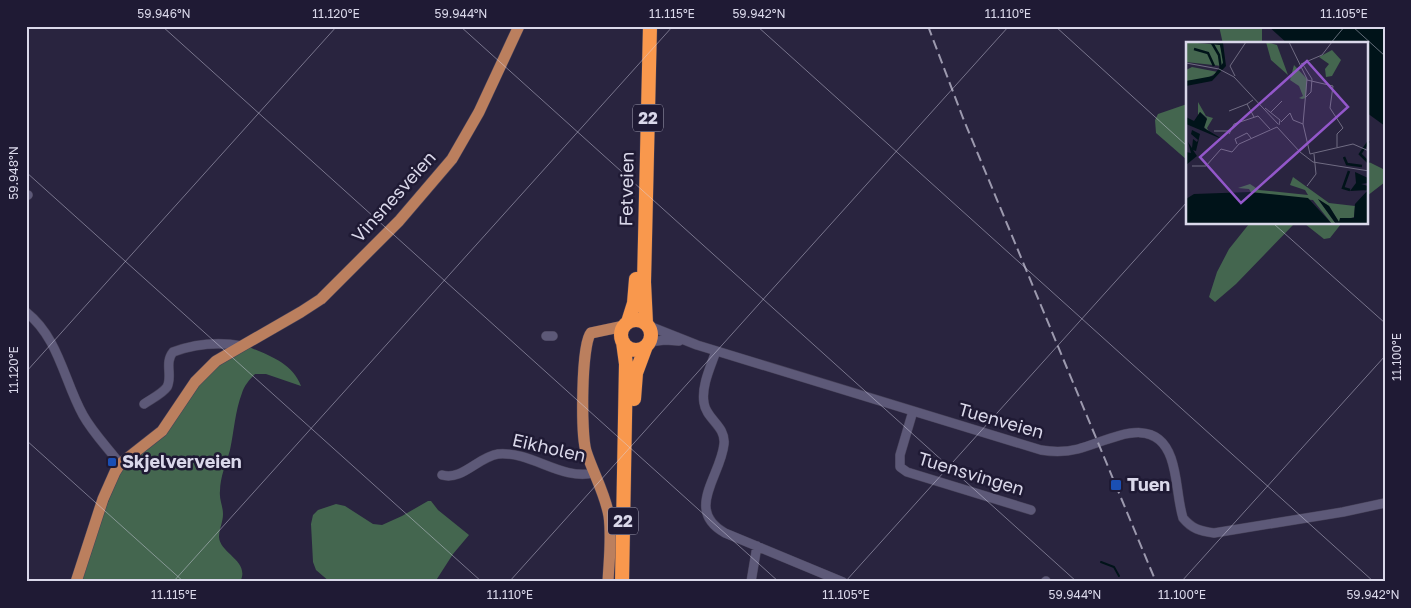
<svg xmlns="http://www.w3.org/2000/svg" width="1411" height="608" viewBox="0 0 1411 608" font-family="'Golos Text',sans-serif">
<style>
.forest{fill:#44664f}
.water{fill:#001319}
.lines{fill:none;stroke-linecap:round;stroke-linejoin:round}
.stream{stroke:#001319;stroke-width:2}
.minor-casing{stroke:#464158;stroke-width:10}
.major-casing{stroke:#464158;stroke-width:12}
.highway-casing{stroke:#464158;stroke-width:15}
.minor{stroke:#5d5978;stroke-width:9}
.major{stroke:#bb7f5e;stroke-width:11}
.highway{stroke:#f9984d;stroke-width:14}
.rail{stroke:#9c99ae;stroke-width:2;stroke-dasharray:10 5;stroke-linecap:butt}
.ticks{fill:none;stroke:#dad8ea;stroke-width:1;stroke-opacity:0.45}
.transit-dot{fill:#1a4fb4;stroke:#1f1a34;stroke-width:2}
.labels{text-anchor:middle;stroke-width:5;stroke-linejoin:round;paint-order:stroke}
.shield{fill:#1f1a34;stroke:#a29fb3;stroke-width:1}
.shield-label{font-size:16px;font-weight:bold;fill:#dad8ea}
.street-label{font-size:18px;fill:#dad8ea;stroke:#1f1a34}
.poi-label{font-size:18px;font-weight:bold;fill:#dad8ea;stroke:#1f1a34;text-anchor:start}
.inset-river{fill:none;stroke:#001319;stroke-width:2.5}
.inset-road{fill:none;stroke:#706c83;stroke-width:1}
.view{fill:#9357ca;fill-opacity:0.15;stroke:#9357ca;stroke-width:2.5}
.inset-edge{fill:none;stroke:#dad8ea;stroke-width:2.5}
.neatline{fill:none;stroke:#dad8ea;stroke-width:2}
.ticks-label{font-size:12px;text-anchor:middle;fill:#dad8ea}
</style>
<rect width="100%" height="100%" fill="#29243f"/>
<path class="forest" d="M 1219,26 L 1262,26 L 1262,44 L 1223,44 Z
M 1187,104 L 1187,160 L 1156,133 L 1155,120 L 1158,114 Z
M 1367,161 L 1385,170 L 1385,182 L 1367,196 Z
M 1249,224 L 1294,224 L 1236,284 L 1215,302 L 1209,297 L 1217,272 L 1229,249 Z
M 1305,224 L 1341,224 L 1330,238 L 1324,239 Z
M 249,347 C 270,356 292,363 301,386 L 266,374 L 255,374 C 249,380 244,386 242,393 C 235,411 234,432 230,450 C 226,464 220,477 220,491 C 219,499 223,506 223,514 C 223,522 219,529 219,537 C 220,554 251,561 240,582 L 78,582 L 120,470 L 167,426 L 213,365 Z
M 428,501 L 431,501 L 438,510 L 469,535 L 453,554 L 435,582 L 330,582 L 316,570 L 313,562 L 311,524 L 313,515 L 318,510 L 336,504 L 345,506 L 373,524 L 382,525 L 402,516 Z"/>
<path class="water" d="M 1268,26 L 1385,26 L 1385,126 L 1367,113 L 1367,44 L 1288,44 Z"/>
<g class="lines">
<path class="stream" d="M 1101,562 L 1114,567 L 1119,576"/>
<g class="minor-casing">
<path id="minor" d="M 26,196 L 28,195
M 26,312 C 59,338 64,381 83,415 C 93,433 108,448 120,464
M 649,326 L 697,345 L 1041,450 C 1053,452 1066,452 1078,449 C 1109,441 1155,412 1171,458 C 1178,478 1177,498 1183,518 C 1192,529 1200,531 1214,533 L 1343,512 L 1385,503
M 546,336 L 553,336
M 649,342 L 665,340 L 679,341
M 716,351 C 711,366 701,386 704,403 C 706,419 726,426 724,444 C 721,476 684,510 725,533 L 843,582
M 144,404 C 151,399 162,394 167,387 C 173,376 164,363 173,352 C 195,344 220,342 242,346
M 913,411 L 900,455 L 900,467 L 907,472 L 1031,510
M 442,475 C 462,481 478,457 498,454 C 532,451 561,481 594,473
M 751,582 L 757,546
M 1045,582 L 1046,581"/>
</g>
<g class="major-casing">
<path id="major" d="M 76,582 L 103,499 L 115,472 L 120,464 L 162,431 L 195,382 L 216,361 L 301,312 L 321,299 L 399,221 L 452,159 L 479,112 L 519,26
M 608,582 C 609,560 612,538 609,516 C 605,493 593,473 586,451 C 581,435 581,344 591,333 L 624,326"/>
</g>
<g class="highway-casing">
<path id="highway" d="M621 335a15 15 0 1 1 30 0a15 15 0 1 1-30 0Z
M 628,322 L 634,303 L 636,279
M 646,323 L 644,282 L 650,26
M 634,399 L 636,373 L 646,346
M 622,582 L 626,364 L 623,342"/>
</g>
<use href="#minor" class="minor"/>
<use href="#major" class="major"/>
<use href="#highway" class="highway"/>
<path class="rail" d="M 928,26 L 963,118 L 1156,582"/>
</g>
<path class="ticks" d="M 162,26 L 779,582M 460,26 L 1077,582M 757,26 L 1374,582M 1055,26 L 1187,146M 1352,26 L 1385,56M 1330,44 L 1345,26M 26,172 L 482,582M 1274,224 L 1385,323M 26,372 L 337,26M 26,440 L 184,582M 173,582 L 673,26M 509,582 L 1009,26M 845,582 L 1187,202M 1181,582 L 1385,356"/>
<g class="transit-dot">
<rect x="107" y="457" width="10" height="10" rx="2.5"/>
<rect x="1110" y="479" width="12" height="12" rx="2.5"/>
</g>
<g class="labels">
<g class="shield">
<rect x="633" y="104.5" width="30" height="27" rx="4"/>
<rect x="608" y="507.5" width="30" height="27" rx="4"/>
</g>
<g class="shield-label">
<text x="648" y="124">22</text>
<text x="623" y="527">22</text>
</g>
<g class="street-label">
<text transform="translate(627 189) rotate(-89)" y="6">Fetveien</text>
<text transform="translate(394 197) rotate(-48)" y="6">Vinsnesveien</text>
<text transform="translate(1001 421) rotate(16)" y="6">Tuenveien</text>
<text transform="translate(549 448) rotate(13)" y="6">Eikholen</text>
<text transform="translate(971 474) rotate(17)" y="6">Tuensvingen</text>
</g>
<g class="poi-label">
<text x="122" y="468">Skjelverveien</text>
<text x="1127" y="491">Tuen</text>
</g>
</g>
<g transform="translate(1186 42)">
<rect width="182" height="182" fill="#29243f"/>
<path d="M 0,0 L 34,3 L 38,16 L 36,24 L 0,20 ZM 80,0 L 91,3 L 102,33 L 85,18 ZM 146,8 L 155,18 L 146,34 L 140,35 L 139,27 L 143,22 L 133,15 ZM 108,23 L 121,37 L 120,56 L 116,57 L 113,56 L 117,54 L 113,44 L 104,38 ZM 6,25 L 32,30 L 20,37 L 0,39 L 0,28 ZM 12,60 L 20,74 L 27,76 L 21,86 L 23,90 L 17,84 L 21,76 L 14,70 L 12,74 ZM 107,135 L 143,161 L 169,164 L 168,175 L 153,180 L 143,164 L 132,157 L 150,182 L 146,182 L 127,158 L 66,152 L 63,147 L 52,146 L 64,142 L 73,148 L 122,153 L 119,148 L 104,143 Z" fill="#44664f"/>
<path d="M 12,0 L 37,1 L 40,24 L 26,39 L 0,44 L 0,39 L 27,34 L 37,21 L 34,3 ZM 14,70 L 21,77 L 18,86 L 38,98 L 0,82 L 0,75 L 8,79 ZM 6,88 L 14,92 L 10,109 L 7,108 L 11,114 L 0,123 L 0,110 L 5,111 L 2,100 L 6,106 L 7,97 L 11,100 L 12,98 L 5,92 ZM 169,130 L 182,136 L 182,141 L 175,142 L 182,144 L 181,182 L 150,182 L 132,157 L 143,164 L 153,180 L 154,176 L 168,176 L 169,162 L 182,148 L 164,149 L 170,141 ZM 64,150 L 122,156 L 146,182 L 0,182 L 0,157 L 8,152 Z" fill="#001319"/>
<path class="inset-river" d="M 26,1 L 33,13 L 35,27M 8,7 L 22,11 L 28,24M 183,99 L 174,112 L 183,121M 158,115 L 161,122 L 176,124M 163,129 L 157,146 L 164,148"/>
<path class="inset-road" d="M 103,0 L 121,37 L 117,82 L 124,112 L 167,102 L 183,109M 0,21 L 33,27 L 48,35 L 92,82M 116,21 L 126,37 L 125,50 L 120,55M 115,22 L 136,13 L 146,0M 49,34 L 44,24 L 60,0M 121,38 L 147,44 L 144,66 L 157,86 L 151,92 L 151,105M 67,58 L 61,62 L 68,75M 79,66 L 94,78 L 93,83M 43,69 L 61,62M 85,70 L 96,59M 95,80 L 104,71 L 107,78 L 117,82M 91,85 L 114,110 L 127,120 L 183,129M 28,89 L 45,89M 43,92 L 48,82 L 72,74 L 84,87M 51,102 L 49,97 L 61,91 L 65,96M 6,124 L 20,124 L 35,107 L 46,110 L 53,102 L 91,85M 121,144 L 130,132 L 128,112"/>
<path class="view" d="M 121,19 L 162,65 L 55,161 L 14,115 Z"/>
<rect width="182" height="182" class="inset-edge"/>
</g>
<rect width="1411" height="608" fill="none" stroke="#1f1a34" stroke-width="55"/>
<rect x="28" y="28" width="1356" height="552" class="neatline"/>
<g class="ticks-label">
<text x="164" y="18">59.946°N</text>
<text x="336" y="18">11.120°E</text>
<text x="461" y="18">59.944°N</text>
<text x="672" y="18">11.115°E</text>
<text x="759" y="18">59.942°N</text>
<text x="1008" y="18">11.110°E</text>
<text x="1344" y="18">11.105°E</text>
<text transform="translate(14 173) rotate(-90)" y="4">59.948°N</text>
<text transform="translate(1397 357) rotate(-90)" y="4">11.100°E</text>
<text transform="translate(14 370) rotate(-90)" y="4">11.120°E</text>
<text x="174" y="599">11.115°E</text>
<text x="510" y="599">11.110°E</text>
<text x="846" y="599">11.105°E</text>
<text x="1075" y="599">59.944°N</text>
<text x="1182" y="599">11.100°E</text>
<text x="1373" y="599">59.942°N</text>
</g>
</svg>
